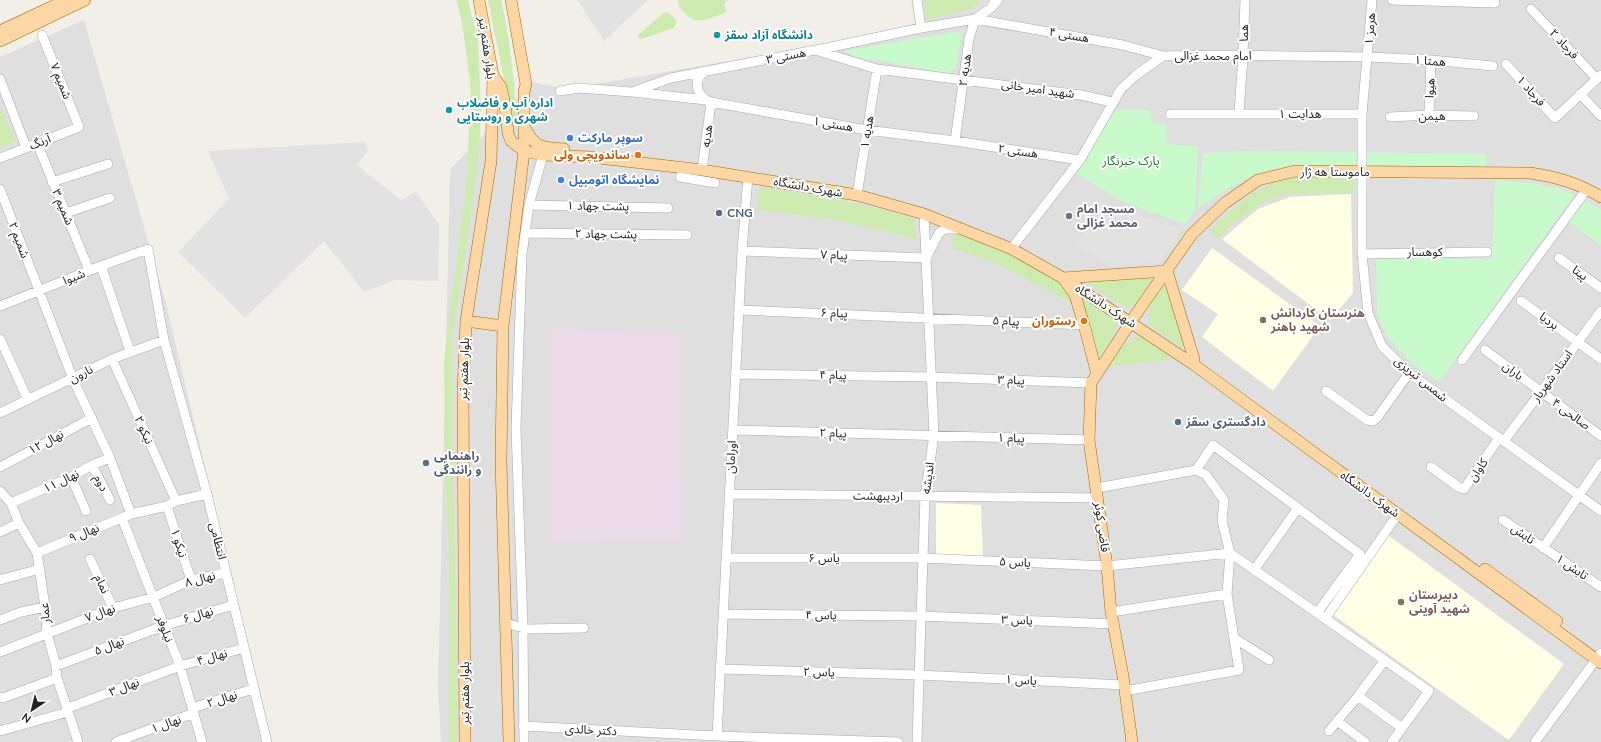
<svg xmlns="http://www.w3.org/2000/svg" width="1601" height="742" viewBox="0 0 1601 742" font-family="'Nunito Sans','Noto Sans Arabic',sans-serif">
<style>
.residential{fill:#e0dfdf}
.industrial{fill:#ebdbe8}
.education{fill:#ffffe5}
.grass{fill:#cdebb0}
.park{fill:#c8facc}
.parking{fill:#e2e2e2}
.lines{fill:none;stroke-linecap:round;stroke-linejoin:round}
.minor-casing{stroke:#a9a9a9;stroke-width:10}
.major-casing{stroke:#a06b00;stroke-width:12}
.minor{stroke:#fff;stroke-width:9}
.major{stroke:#fcd6a4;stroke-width:11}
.culture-dot{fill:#0f9aa8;stroke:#fff;stroke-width:1.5}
.shop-dot{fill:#3f7fe0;stroke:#fff;stroke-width:1.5}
.food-dot{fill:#e8710a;stroke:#fff;stroke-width:1.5}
.service-dot{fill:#5c6f8a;stroke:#fff;stroke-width:1.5}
.worship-dot{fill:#6b7280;stroke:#fff;stroke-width:1.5}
.education-dot{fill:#8d6e63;stroke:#fff;stroke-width:1.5}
.labels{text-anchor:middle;stroke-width:4;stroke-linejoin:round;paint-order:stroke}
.street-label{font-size:12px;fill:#222;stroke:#fff}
.culture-label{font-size:12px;font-weight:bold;fill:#0d838f;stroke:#fff;text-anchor:start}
.shop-label{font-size:12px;font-weight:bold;fill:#366cbe;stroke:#fff;text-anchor:start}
.food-label{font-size:12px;font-weight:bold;fill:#c56008;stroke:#fff;text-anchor:end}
.park-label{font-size:12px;fill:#0c8416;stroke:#fff}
.worship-label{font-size:12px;font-weight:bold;fill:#5b616d;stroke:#fff;text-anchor:start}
.service-label{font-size:12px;font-weight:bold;fill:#4e5e75;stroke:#fff;text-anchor:start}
.education-label{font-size:12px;font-weight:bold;fill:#785e54;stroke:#fff;text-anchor:start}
</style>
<rect width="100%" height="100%" fill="#f2efe9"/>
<path class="residential" d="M 911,0 L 1601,0 L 1601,742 L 441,742 L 438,688 L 450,170 L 533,82 L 566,89 L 916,29 Z
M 84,20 L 165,300 L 271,742 L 0,742 L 0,57 Z"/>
<path class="industrial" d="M 551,328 L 680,333 L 683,542 L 552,543 Z"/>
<path class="education" d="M 1351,194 L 1353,293 L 1330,320 L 1222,239 L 1258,209 L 1290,197 Z
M 1212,248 L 1320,326 L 1273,391 L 1202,337 L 1218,314 L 1182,290 Z
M 936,503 L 981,505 L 983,556 L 936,554 Z
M 1388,535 L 1564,664 L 1509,740 L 1332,614 Z"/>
<path class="grass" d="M 456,0 L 468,0 L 478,39 L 481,112 L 479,152 L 469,231 L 453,332 L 453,456 L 457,650 L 457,742 L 449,742 L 449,553 L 446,497 L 444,361 L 466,186 L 471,89 L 462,22 Z
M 488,0 L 501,0 C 511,41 514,85 518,127 L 513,124 Z
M 679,0 L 728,0 L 724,4 L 727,12 C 709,18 697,28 683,11 C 680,7 677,5 679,0 Z
M 924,0 L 980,0 L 972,9 L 926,20 Z
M 665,12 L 669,13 L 677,21 L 674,28 L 641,39 L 638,38 L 638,35 Z
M 0,106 L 16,141 L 0,148 Z
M 1316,176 L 1354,177 L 1354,193 L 1287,194 L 1263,202 L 1229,227 L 1217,239 L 1210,232 C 1233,207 1259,183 1294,177 C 1301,176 1309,177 1316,176 Z
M 759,187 C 812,194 864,203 915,219 L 916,239 L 835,220 L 758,210 Z
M 954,233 L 963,234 L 1007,254 L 1064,283 L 1072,303 L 992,261 L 951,248 Z
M 1155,275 L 1135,305 L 1131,308 L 1124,307 L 1089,284 L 1085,279 Z
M 1166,283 L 1187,351 L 1149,325 C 1146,306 1155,298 1166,283 Z
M 1082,297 L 1118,321 L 1118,327 L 1099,358 Z
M 1134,337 L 1145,337 L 1177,359 L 1107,367 L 1126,343 Z"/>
<path class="park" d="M 962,31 L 956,68 L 946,73 L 853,56 L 844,51 Z
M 1116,109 L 1150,110 L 1152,123 L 1166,124 L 1167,144 L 1198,147 L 1195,211 L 1185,224 L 1121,201 L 1076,173 Z
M 1253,151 L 1486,154 L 1486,166 L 1306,165 C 1297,166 1287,166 1278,168 C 1248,174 1223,191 1198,208 L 1203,153 Z
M 1495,180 C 1522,182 1549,183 1574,195 L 1439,382 L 1412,363 L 1387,337 L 1377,314 L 1376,257 L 1492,259 Z
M 1586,200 L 1601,210 L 1601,245 L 1569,222 Z"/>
<path class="parking" d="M 577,0 L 648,0 L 604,41 Z
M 365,142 L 368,150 L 357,165 L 401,200 L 416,192 L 439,224 L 438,281 L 395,280 L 364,292 L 324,241 L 245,318 L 178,252 L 229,199 L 208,151 Z
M 1101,203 L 1182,230 L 1159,262 L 1113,266 L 1074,246 Z"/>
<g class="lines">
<g class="minor-casing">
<path id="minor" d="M 917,0 L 921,28
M 995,0 L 991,8 L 998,0
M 1372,0 L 1362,114 L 1362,254 L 1368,313 L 1382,346 L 1409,373 L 1601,511
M 1392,0 L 1495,3
M 1531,9 L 1597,79
M 817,50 L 921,28 L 975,19 L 1123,45 L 1163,56
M 1506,64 L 1555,118 L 1601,75
M 705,71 C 694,79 695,92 706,100
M 0,79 L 26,147
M 560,91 L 578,88 L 632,92 L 706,100 L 711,102 L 867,130 L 955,141 L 1080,160
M 635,91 L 671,78 L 815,50 L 877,69 L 1081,95 L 1112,102
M 1580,94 L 1601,116
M 1239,113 L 1243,56 L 1245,0
M 1170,114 L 1362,114
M 1429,115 L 1431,60
M 1390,117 L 1429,115 L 1474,116
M 955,141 L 969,39 L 975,19 L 991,8
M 37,143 L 89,270
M 0,158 L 79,127 L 42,35
M 702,170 L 711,102
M 680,177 L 715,183
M 52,182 L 108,164
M 0,189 L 73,379 L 110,458 L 131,514
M 857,195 L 877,69
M 529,205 L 668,208
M 66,213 L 110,198
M 526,233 L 687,235
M 1011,249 L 1080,160 L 1121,89 L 1136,75 L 1163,56 L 1216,55 L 1368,57 L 1431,60 L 1493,66
M 742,251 L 926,258 L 939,233 L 945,229 L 958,229
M 1362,254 L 1487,252
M 1559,258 L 1601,288
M 101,266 L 130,351
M 1521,301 L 1601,359
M 0,306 L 101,266 L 148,249 L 164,340 L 207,494 L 267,742
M 739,310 L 1084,325
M 0,339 L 28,400
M 1485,350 L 1601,436
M 112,359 L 176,501
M 1462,360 L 1587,189
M 736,374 L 931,377 L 1091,383
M 1326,391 L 1367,420 L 1373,421 L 1377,418 L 1409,373
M 0,413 L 112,359 L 164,340
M 733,430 L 1089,440
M 1504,441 L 1601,311
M 92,465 L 110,500
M 0,467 L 92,418
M 1431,467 L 1460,488 L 1464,489 L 1499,438
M 71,477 L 86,511
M 1097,488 L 1196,470
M 0,491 L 11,503 L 19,523 L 37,553 L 45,607 L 47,633 L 56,666 L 57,678 L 78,742
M 730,494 L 1098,498
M 11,503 L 71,477 L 92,465 L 110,458
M 167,506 L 191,580
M 122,518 L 180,666 L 202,742
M 1503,520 L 1601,587
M 0,532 L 19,523
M 1543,548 L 1601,463
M 37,553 L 131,514 L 167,506 L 176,501 L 207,494
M 726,558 L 922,558 L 1107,566 L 1230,553 L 1317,613 L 1360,554 L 1213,445 L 1196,470 L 1206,475 L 1224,500 L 1222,521 L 1230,553 L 1227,594 L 1239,670 L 1125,691
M 90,559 L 113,608
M 1254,570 L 1298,508
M 0,580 L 40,569
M 1111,612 L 1227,594
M 1317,613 L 1429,691 L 1392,742
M 723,614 L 920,616 L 1114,624
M 1325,619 L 1398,514
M 0,620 L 21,612 L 45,607
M 505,623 L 528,629 L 584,628
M 1234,638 L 1269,660
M 0,652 L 113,608 L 154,597 L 191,580 L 226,573
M 56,666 L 163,626 L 233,605
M 720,669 L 919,675 L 1124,685
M 1358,696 L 1402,728
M 0,697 L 3,698 L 57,678
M 68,708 L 180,666 L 244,648
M 192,708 L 253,689
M 1337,721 L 1365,742
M 523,726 L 717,736 L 898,742
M 0,731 L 68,712
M 1329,731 L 1358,696 L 1385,660
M 717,736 L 742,251 L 748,177
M 116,742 L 194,713
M 524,742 L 523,627 L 516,428 L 522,255 L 529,205 L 543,155
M 917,742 L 925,496 L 934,435 L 924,214
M 1535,742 L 1601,653"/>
</g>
<g class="major-casing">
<path id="major" d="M 0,31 L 66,0
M 0,41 L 85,0
M 493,75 L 501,87 L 505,105 L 508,133 L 511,141 L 524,151 L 543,155 L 591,157 L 702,170 L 857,195 L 924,214 L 1012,249 L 1063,278 L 1193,364 L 1601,663
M 525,128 C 536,149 542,147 564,149
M 466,321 L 503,326
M 1097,374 L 1084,325 L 1075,295 L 1063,278 L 1167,271 L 1194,359 L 1193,364
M 1485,569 L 1557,621
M 465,742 L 463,392 L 466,321 L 491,161 L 493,75 L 479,0
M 509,742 L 501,461 L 503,326 L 524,151 L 524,92 L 526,84 L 511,0
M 1132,742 L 1123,676 L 1111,612 L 1107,566 L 1089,440 L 1091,383 L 1134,317 L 1192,234 L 1225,203 L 1258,180 L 1295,171 L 1530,173 C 1557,177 1578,183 1601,197"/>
</g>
<use href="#minor" class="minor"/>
<use href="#major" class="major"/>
</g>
<g class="culture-dot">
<circle cx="717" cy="35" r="4"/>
<circle cx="449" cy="110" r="4"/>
</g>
<g class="shop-dot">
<circle cx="570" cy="138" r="4"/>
<circle cx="561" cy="180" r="4"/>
</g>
<g class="food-dot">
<circle cx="638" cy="155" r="4"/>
<circle cx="1084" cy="321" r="4"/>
</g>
<g class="service-dot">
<circle cx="719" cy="213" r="4"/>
<circle cx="1178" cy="422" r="4"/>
<circle cx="426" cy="463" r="4"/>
</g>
<circle class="worship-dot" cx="1069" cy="216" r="4"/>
<g class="education-dot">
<circle cx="1263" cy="320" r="4"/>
<circle cx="1401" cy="602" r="4"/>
</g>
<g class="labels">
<g class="street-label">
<text transform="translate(1370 29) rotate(-86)" y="4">هرمز ۱</text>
<text transform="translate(1244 33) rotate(-89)" y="4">هما</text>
<text transform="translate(1069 35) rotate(10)" y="4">هستی ۴</text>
<text transform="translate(1564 44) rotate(47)" y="4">فرجاد ۲</text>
<text transform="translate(487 48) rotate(82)" y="4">بلوار هفتم تیر</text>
<text transform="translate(786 56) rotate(-11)" y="4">هستی ۳</text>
<text x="1213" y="60">امام محمد غزالی</text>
<text transform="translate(1430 61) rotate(4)" y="4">همتا ۱</text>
<text transform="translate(965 70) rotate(-82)" y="4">هدیه ۲</text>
<text transform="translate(61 81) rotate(68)" y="4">شمیم ۷</text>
<text transform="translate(1430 88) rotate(-87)" y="4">هیوا</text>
<text transform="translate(1038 89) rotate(8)" y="4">شهید امیر خانی</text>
<text transform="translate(1531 91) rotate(48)" y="4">فرجاد ۱</text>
<text x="1300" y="118">هدایت ۱</text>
<text x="1432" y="120">هیمن</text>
<text transform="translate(833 124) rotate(10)" y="4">هستی ۱</text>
<text transform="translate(867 132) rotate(-81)" y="4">هدیه ۱</text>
<text transform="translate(707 136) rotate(-82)" y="4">هدیه</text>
<text transform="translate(40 142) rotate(-21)" y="4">آرنگ</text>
<text transform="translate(1018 151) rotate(8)" y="4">هستی ۲</text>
<text x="1335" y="176">ماموستا هه ژار</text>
<text transform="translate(808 187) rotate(10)" y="4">شهرک دانشگاه</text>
<text transform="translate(598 206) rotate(1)" y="4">پشت جهاد ۱</text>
<text transform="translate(63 207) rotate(67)" y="4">شمیم ۳</text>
<text transform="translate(606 234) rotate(1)" y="4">پشت جهاد ۲</text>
<text transform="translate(19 240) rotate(69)" y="4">شمیم ۲</text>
<text x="1425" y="256">کوهسار</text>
<text transform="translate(834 255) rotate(2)" y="4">پیام ۷</text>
<text transform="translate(1580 273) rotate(36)" y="4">پیتا</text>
<text transform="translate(74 277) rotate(-22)" y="4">شیوا</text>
<text transform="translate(1106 306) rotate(33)" y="4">شهرک دانشگاه</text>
<text transform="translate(834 313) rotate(2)" y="4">پیام ۶</text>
<text transform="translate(1006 321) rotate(3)" y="4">پیام ۵</text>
<text transform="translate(1549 321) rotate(36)" y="4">بردیا</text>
<text transform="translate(464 369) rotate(-88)" y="4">بلوار هفتم تیر</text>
<text transform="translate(1513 371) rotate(37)" y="4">باران</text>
<text transform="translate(81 374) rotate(-27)" y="4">نارون</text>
<text transform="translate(833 375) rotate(1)" y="4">پیام ۴</text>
<text transform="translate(1552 376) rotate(-54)" y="4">استاد شهریار</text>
<text transform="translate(1421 379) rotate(39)" y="4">شمس تبریزی</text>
<text transform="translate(1011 380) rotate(2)" y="4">پیام ۳</text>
<text transform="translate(1571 414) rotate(36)" y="4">صالحی ۴</text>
<text transform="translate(144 430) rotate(66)" y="4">نیکو ۲</text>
<text transform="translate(833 433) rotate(2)" y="4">پیام ۲</text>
<text transform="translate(1011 438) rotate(2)" y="4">پیام ۱</text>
<text transform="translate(46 442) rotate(-28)" y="4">نهال ۱۲</text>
<text transform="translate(731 457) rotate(-87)" y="4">اورامان</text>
<text transform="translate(1478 470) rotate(-56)" y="4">کاوان</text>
<text transform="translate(928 478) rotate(-82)" y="4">اندیشه</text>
<text transform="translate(61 481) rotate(-25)" y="4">نهال ۱۱</text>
<text transform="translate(101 483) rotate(63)" y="4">دوم</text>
<text transform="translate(1370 494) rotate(36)" y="4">شهرک دانشگاه</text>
<text transform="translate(878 496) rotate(1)" y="4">اردیبهشت</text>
<text transform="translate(1102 527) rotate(82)" y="4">قاضی کوثر</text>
<text transform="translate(84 533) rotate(-22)" y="4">نهال ۹</text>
<text transform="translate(1523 534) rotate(35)" y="4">تابش</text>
<text transform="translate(218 541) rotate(76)" y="4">انتظامی</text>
<text transform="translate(179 543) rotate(72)" y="4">نیکو ۱</text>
<text x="824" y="562">یاس ۶</text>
<text transform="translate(1015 562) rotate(3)" y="4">یاس ۵</text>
<text transform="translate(1572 567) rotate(34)" y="4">تابش ۱</text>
<text transform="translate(200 579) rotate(-15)" y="4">نهال ۸</text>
<text transform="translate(102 584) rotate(65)" y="4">نمام</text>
<text transform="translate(45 613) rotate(-95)" y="4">عمار</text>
<text transform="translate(100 613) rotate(-20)" y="4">نهال ۷</text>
<text transform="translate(198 615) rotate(-16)" y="4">نهال ۶</text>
<text transform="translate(821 615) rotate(1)" y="4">یاس ۴</text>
<text transform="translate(1017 620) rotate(2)" y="4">یاس ۳</text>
<text transform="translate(165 629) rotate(69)" y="4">نیلوفر</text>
<text transform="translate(109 646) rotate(-21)" y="4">نهال ۵</text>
<text transform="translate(212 657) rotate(-16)" y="4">نهال ۴</text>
<text transform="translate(819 672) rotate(2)" y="4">یاس ۲</text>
<text transform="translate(1021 680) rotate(3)" y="4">یاس ۱</text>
<text transform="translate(124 687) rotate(-21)" y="4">نهال ۳</text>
<text transform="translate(465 693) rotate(-90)" y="4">بلوار هفتم تیر</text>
<text transform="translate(222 699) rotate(-18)" y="4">نهال ۲</text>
<text transform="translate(166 724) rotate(-20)" y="4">نهال ۱</text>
<text transform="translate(591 730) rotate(3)" y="4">دکتر خالدی</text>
</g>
<g class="culture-label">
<text x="725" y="39">دانشگاه آزاد سقز</text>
<text x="457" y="107">اداره آب و فاضلاب<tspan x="457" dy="14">شهری و روستایی</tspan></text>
</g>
<g class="shop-label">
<text x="578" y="142">سوپر مارکت</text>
<text x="569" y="184">نمایشگاه اتومبیل</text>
</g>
<g class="food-label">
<text x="630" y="159">ساندویچی ولی</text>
<text x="1076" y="325">رستوران</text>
</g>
<g class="park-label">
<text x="1131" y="165">پارک خبرنگار</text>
</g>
<g class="worship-label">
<text x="1077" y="213">مسجد امام<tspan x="1077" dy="14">محمد غزالی</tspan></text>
</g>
<g class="service-label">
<text x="727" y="217">CNG</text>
<text x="1186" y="426">دادگستری سقز</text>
<text x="434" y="460">راهنمایی<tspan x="434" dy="14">و رانندگی</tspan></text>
</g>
<g class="education-label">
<text x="1271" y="317">هنرستان کاردانش<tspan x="1271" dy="14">شهید باهنر</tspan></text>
<text x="1409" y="599">دبیرستان<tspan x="1409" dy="14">شهید آوینی</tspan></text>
</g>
</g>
<g transform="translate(32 710) rotate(215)" stroke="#ffffff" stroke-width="3" paint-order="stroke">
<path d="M0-3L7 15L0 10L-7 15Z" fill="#222222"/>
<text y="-6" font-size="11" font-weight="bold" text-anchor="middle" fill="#222222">N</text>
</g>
</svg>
